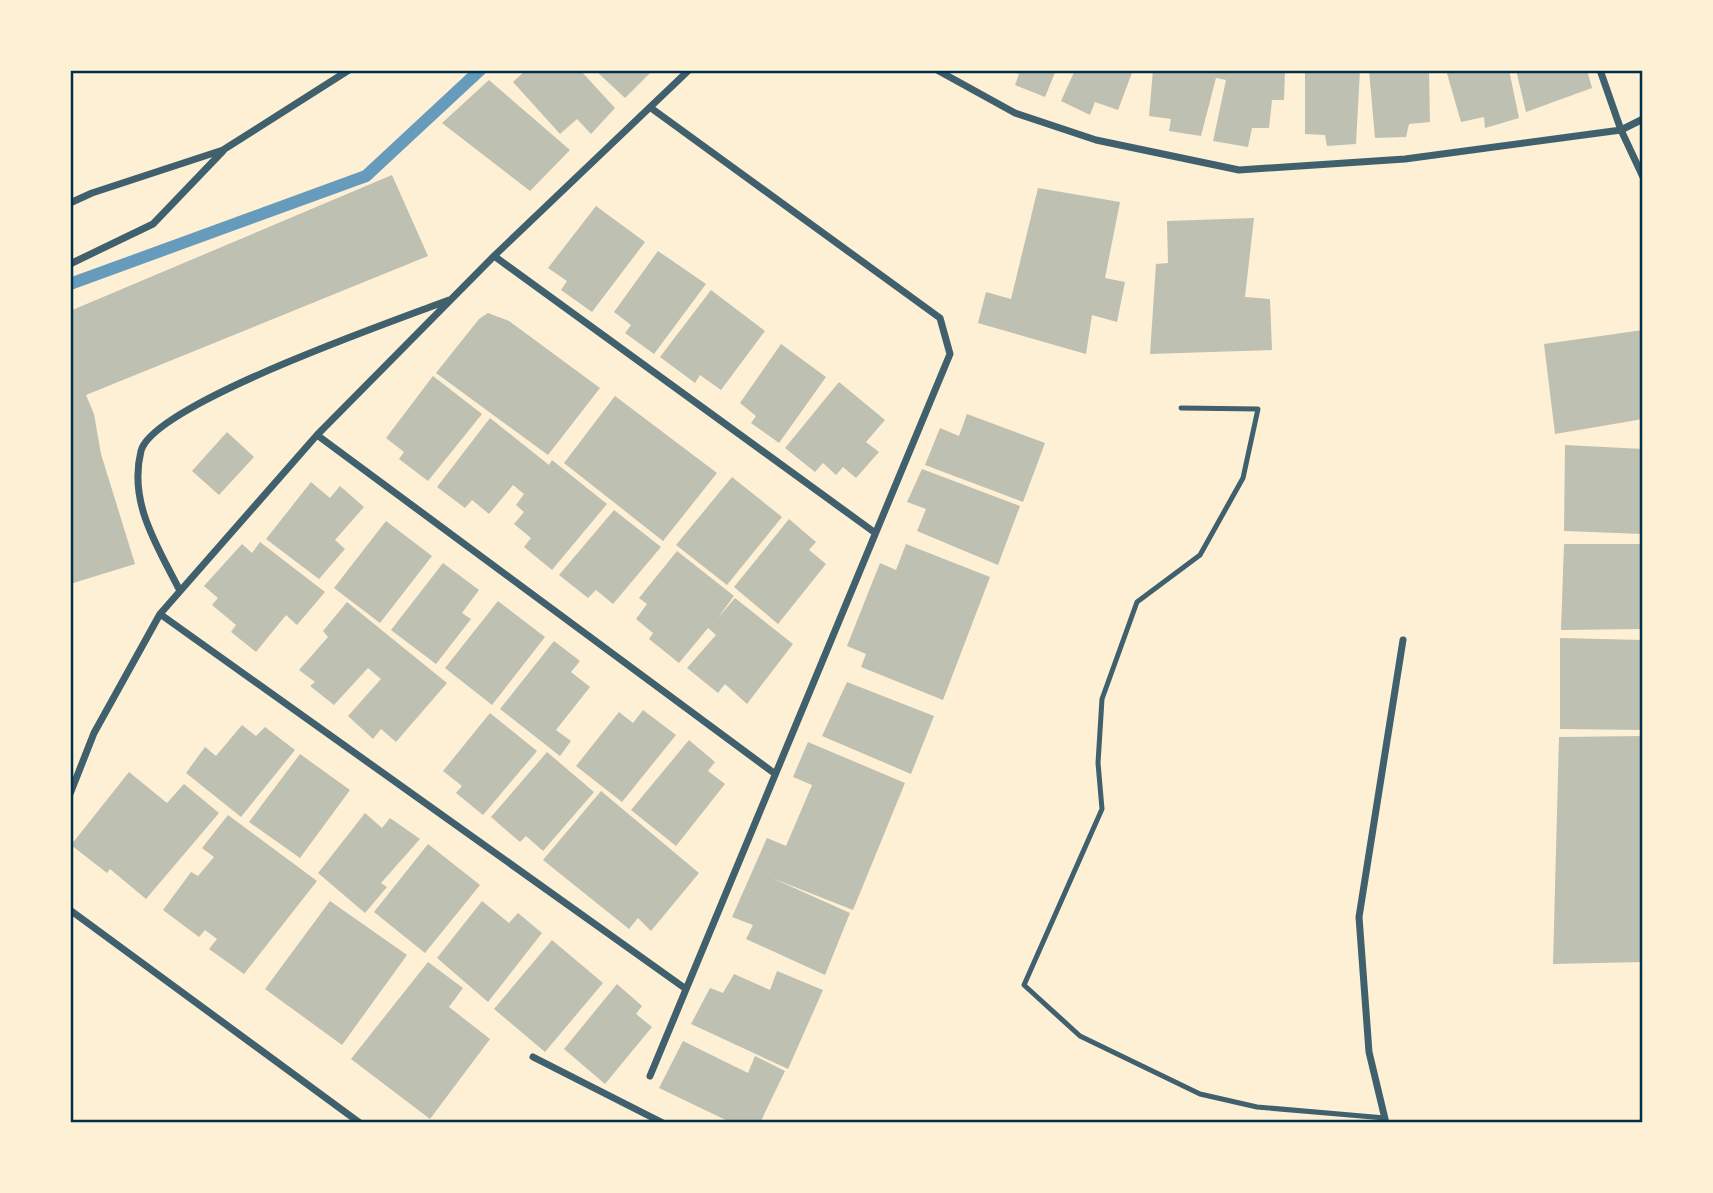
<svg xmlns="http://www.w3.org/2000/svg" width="1713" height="1193" viewBox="0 0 1713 1193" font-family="'IBM Plex Sans',sans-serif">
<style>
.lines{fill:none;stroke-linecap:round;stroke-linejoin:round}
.stream{stroke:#669bbc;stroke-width:12}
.building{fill:#bec0b2}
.service{stroke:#3f606c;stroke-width:5}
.minor{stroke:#3f606c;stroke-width:7}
.neatline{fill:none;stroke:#003049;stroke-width:2.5}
</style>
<rect width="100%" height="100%" fill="#fdf0d5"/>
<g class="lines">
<path class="stream" d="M 70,284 L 366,176 L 480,70"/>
</g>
<path class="building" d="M 526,70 L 580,70 L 615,108 L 591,134 L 577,119 L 560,134 L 513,82 Z
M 595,70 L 653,70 L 625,98 Z
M 1056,70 L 1045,97 L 1015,85 L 1019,74 L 1009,71 Z
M 1075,70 L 1133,70 L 1118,110 L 1095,102 L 1090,115 L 1061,101 Z
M 1153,70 L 1285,70 L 1284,100 L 1272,100 L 1269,128 L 1252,128 L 1248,147 L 1213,141 L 1226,80 L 1216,78 L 1201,136 L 1169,131 L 1171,119 L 1149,116 Z
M 1305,70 L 1360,70 L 1356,144 L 1327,146 L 1325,135 L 1305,134 Z
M 1369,70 L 1429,70 L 1430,122 L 1409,124 L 1406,137 L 1375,138 Z
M 1446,70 L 1509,70 L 1519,118 L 1485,128 L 1484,117 L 1461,122 Z
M 1516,70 L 1587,70 L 1592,88 L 1526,112 Z
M 489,80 L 570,150 L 530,191 L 442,123 Z
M 392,175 L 428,256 L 86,395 L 94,414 L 101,454 L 135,564 L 70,584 L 70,311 Z
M 1038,188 L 1120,202 L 1105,278 L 1125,282 L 1117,322 L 1092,315 L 1086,354 L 978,323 L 986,292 L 1011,299 Z
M 596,206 L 645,242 L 592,312 L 561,290 L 567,281 L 548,268 Z
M 1254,218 L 1245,297 L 1270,299 L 1272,350 L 1150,354 L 1156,264 L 1168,263 L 1167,221 Z
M 658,251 L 706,284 L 654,354 L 625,333 L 631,325 L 614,312 Z
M 711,290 L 765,331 L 721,390 L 700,375 L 695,383 L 660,357 Z
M 488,313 L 509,321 L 600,388 L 548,455 L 436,373 L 479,319 Z
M 1643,330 L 1643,419 L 1555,434 L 1544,344 Z
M 781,344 L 826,377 L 779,443 L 751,423 L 756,416 L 740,403 Z
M 433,376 L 482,414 L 428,481 L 399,459 L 404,452 L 386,438 Z
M 839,382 L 885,420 L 866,442 L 879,452 L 856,478 L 843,467 L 836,475 L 823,463 L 815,472 L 785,448 Z
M 615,396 L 717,473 L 663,541 L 564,463 Z
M 967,414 L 1045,443 L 1023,502 L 925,465 L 940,428 L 959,436 Z
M 490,418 L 549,465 L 552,460 L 607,504 L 552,570 L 524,547 L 531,538 L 514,524 L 524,512 L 516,505 L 524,494 L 513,485 L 489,514 L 472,500 L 465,508 L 437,487 Z
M 227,432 L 254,457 L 219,495 L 192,471 Z
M 1565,445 L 1643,449 L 1643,534 L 1564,531 Z
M 922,469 L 1020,506 L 998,565 L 917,531 L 926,509 L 907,502 Z
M 732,477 L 782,517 L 727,585 L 676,545 Z
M 311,482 L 330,498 L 340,486 L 364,507 L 335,540 L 345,549 L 319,579 L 266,539 Z
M 614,510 L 661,547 L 613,604 L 596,590 L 588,598 L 559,575 Z
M 789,519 L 816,542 L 809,550 L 826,564 L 778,624 L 734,587 Z
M 386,521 L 432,556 L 380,623 L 334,588 Z
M 260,542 L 325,592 L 297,625 L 286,615 L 256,652 L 231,632 L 236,625 L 212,605 L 218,598 L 204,586 L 242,544 L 252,553 Z
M 906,544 L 990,577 L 943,700 L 861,667 L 866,654 L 847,646 L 880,563 L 896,570 Z
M 1564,544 L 1643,544 L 1643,629 L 1561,630 Z
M 677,551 L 734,596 L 717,619 L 735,598 L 793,644 L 747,704 L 725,684 L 718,693 L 687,668 L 716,635 L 708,628 L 679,663 L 649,639 L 653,633 L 636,619 L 647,604 L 639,598 Z
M 443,563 L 479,590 L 462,613 L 471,619 L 436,664 L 391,630 Z
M 498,601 L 545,637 L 492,705 L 445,668 Z
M 347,602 L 447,683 L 396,742 L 381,729 L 373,739 L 348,716 L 381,679 L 368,668 L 334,705 L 310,686 L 315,682 L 299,670 L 328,637 L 323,631 Z
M 1560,638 L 1643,640 L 1643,730 L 1560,729 Z
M 554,641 L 580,661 L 571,672 L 590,687 L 556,730 L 571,741 L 560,756 L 500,709 Z
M 847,682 L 934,716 L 911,774 L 822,736 Z
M 643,710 L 676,735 L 622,802 L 576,766 L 619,712 L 633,723 Z
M 490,713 L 537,751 L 483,815 L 456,793 L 462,786 L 443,771 Z
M 242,725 L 256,736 L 265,727 L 295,750 L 241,817 L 186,773 L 205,747 L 216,756 Z
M 1643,736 L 1643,962 L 1553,964 L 1559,737 Z
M 689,740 L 715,762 L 708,771 L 725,784 L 676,846 L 631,810 Z
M 808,742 L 905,783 L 853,910 L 772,878 L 850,913 L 825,975 L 746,939 L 753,925 L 732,917 L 767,838 L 786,846 L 812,785 L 793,777 Z
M 547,752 L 594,792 L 543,851 L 526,836 L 520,842 L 491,817 Z
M 300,754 L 350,790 L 300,858 L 249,822 Z
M 129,772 L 167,803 L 184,784 L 219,813 L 146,899 L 110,869 L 107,873 L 71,845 Z
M 601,791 L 699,873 L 651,931 L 638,918 L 629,929 L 543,860 Z
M 365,813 L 382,828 L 390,818 L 420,839 L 381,883 L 387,887 L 365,913 L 318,873 Z
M 228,815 L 317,881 L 244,974 L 209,949 L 217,939 L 205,930 L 199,937 L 163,910 L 191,872 L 198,876 L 214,857 L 202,848 Z
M 428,844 L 480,885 L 425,953 L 374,912 Z
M 330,901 L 407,955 L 342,1045 L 265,989 Z
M 482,901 L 509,923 L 518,913 L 542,933 L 488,1002 L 437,958 Z
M 552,940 L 603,983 L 545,1052 L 494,1009 Z
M 428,962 L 463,988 L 449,1007 L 490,1039 L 430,1119 L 351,1059 Z
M 777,971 L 823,990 L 788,1069 L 691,1024 L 710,988 L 723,993 L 734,974 L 770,990 Z
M 617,984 L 642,1006 L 636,1014 L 652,1027 L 605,1084 L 564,1049 Z
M 683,1041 L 748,1073 L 755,1056 L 785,1071 L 760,1123 L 732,1123 L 659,1088 Z"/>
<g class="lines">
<path class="service" d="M 1181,408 L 1258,409 L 1243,478 L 1200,555 L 1137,602 L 1102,699 L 1098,763 L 1102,809 L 1024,985 L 1080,1036 L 1200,1094 L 1257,1107 L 1385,1118"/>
<path class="minor" d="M 937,70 L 1015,113 L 1096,140 L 1239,170 L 1405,159 L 1621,130 L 1643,119
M 1600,70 L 1621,130 L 1643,177
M 70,203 L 92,193 L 223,150 L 349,70
M 494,256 L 874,532
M 70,264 L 153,224 L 223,151
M 317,435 L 774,773
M 180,591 C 158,547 128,503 141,451 C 153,404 397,320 449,300
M 160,614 L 686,989
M 70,794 L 94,733 L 160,614 L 317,435 L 494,256 L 689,70
M 70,910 L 360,1123
M 533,1057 L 663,1123
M 650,1076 L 950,354 L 940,318 L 651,108
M 1386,1123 L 1369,1052 L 1359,917 L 1403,640"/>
</g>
<rect width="1713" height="1193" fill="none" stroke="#fdf0d5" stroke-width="144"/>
<rect x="72" y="72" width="1569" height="1049" class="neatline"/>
</svg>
